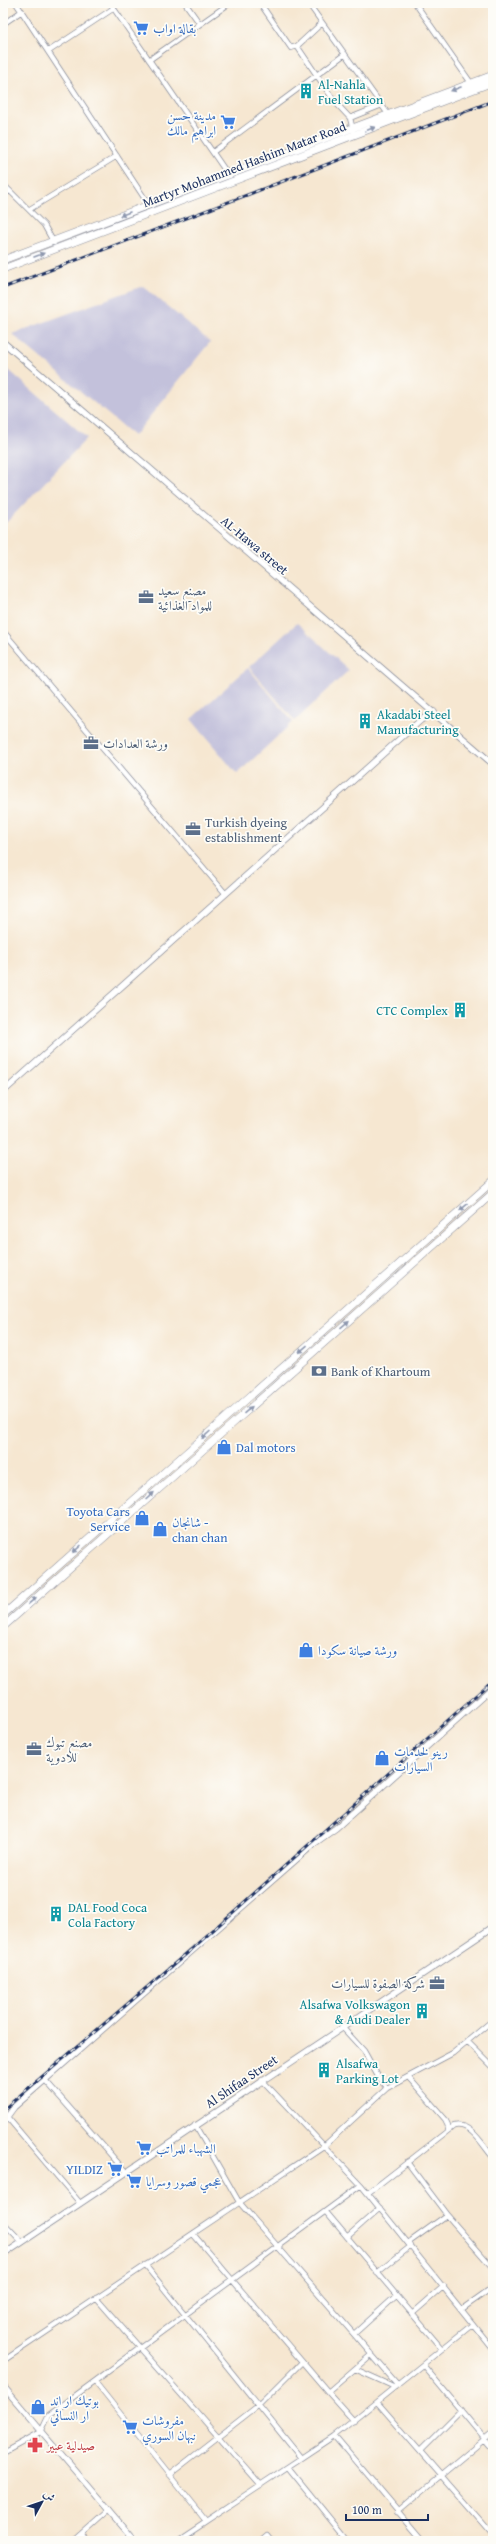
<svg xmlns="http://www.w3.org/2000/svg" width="496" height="2544" viewBox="0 0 496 2544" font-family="'Gentium Book Plus',Amiri,serif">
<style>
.industrial{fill:#c3c1db}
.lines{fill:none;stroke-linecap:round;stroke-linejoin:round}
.minor-casing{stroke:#888b98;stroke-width:6}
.tertiary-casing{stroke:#888b98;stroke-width:7}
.primary-casing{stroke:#888b98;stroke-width:8}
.minor{stroke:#fff;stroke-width:4.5}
.tertiary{stroke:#fff;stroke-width:5.5}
.primary{stroke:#fff;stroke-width:7}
.rail-casing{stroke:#1b2f5e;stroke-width:3}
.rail{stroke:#fdfcf7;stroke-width:1.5;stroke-dasharray:4.5;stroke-linecap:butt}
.oneway{fill:#8d97ae}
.labels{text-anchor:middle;stroke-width:3.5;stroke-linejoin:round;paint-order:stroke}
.shop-label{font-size:13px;fill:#366cbe;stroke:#fdfcf7;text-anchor:start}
.culture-label{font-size:13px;fill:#0d838f;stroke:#fdfcf7;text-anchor:start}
.street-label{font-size:13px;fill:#1b2f5e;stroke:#fdfcf7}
.service-label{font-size:13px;fill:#4e5e75;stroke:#fdfcf7;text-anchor:start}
.health-label{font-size:13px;fill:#be3a42;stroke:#fdfcf7;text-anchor:start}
</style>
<rect width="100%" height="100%" fill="#fdfcf7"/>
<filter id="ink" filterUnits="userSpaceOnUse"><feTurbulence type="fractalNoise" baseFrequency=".025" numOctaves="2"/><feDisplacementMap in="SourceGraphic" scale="8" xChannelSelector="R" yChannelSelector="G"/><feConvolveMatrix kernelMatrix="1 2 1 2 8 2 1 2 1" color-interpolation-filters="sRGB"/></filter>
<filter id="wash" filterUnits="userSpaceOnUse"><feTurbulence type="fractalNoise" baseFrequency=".012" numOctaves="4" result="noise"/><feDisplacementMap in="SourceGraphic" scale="16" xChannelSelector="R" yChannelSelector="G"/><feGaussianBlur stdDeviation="0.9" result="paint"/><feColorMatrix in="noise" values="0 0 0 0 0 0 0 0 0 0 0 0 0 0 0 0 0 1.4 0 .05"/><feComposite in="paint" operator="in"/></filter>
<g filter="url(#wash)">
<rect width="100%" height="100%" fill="#f6e7d1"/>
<path class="industrial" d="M 143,286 L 210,342 L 134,436 L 12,334 Z
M 3,365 L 87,438 L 3,526 Z
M 297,623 L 349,670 L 295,721 L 249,667 Z
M 248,668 L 293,722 L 237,774 L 191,719 Z"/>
</g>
<g filter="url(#ink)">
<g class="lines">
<g class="minor-casing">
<path id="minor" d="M 16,3 L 149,205
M 110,3 L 229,176
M 185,3 L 200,24
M 260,3 L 291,48 L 297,46 L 322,23
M 308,3 L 388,114
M 415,3 L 471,83
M 3,24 L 22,11
M 297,46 L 335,102 L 350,118 L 353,130
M 49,51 L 114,8
M 149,60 L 230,3
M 350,118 L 382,105
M 213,152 L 345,54
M 3,184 L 44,225 L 54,243
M 3,194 L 10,191
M 30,209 L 117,156
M 3,631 L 225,893
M 342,2027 L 364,2051 L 380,2080 L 387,2088 L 453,2053 L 493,2020
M 467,2041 L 493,2067
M 409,2078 L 445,2119 L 448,2125 L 447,2130
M 45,2080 L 126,2172
M 262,2080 L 361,2185 L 493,2349
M 8,2118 L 80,2203
M 195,2125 L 239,2202 L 398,2385
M 407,2162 L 447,2215 L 408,2243
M 368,2193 L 454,2126 C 471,2122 483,2146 493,2157
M 326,2212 L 442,2349
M 447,2215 L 493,2268
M 3,2222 L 22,2242
M 193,2234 L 328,2392 L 354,2421
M 347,2237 L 380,2208
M 145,2265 L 301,2458
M 377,2273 L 411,2246
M 96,2298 L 261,2485
M 462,2309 L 493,2287
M 412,2314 L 444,2286
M 354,2334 L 396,2296
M 3,2361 L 325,2145 L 387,2088
M 423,2365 L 493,2449
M 355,2369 L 395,2387
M 95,2382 L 206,2521
M 328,2392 L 372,2354
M 377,2402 L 493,2535
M 334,2436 L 423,2541
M 420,2451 L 461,2410
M 3,2453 L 41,2432 L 49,2415 L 361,2185
M 288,2467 L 348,2541
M 169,2475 L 259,2405 L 302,2362
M 397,2512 L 493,2432
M 83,2533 L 89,2541
M 74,2541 L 109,2510
M 176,2541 L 334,2436 L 473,2324
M 260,2541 L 267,2535 L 272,2541"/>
</g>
<g class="tertiary-casing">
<path id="tertiary" d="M 3,342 L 493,764
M 3,1092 L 421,720 L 434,712
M 3,2122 L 14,2107 L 315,1843 L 336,1828 L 493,1687
M 3,2255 L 493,1927
M 3,2386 L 135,2541"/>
</g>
<g class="primary-casing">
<path id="primary" d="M 3,260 L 493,75
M 3,269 L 493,82
M 3,1615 L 493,1181
M 3,1627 L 493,1193"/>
</g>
<use href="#minor" class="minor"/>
<use href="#tertiary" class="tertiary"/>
<use href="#primary" class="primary"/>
<g class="rail-casing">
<path id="rail" d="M 3,288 L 493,101
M 3,2110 L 192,1949 L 493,1680"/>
</g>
<use href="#rail" class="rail"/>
</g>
<defs><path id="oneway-solid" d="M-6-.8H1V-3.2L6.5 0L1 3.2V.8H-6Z"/></defs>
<g class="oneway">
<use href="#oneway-solid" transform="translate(456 89) rotate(159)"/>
<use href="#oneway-solid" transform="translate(370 129) rotate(-21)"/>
<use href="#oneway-solid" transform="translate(125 214) rotate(159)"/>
<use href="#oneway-solid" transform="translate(39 255) rotate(-21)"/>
<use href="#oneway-solid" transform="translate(464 1207) rotate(139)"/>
<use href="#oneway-solid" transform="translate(345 1324) rotate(-41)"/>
<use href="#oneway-solid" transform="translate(303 1349) rotate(139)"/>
<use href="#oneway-solid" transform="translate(248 1410) rotate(-41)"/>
<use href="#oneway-solid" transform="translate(206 1435) rotate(138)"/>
<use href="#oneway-solid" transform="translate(150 1496) rotate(-42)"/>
<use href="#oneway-solid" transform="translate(77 1549) rotate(138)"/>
<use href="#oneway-solid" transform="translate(32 1601) rotate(-41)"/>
</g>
</g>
<defs>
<g id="supermarket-bare" transform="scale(1.2)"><path d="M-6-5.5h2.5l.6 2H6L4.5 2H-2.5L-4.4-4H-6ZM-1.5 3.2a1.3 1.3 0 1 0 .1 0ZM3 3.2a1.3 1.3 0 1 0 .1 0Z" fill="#3f7fe0" stroke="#fdfcf7" stroke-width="2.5" paint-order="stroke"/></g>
<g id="building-bare" transform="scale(1.2)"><path d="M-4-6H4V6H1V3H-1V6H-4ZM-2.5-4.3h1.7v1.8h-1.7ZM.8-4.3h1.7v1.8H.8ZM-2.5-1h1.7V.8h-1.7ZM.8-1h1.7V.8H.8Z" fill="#0f9aa8" stroke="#fdfcf7" stroke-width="2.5" paint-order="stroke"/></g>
<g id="office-bare" transform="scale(1.2)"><path d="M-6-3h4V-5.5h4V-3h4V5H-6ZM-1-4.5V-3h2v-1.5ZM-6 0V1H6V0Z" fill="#5c6f8a" stroke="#fdfcf7" stroke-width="2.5" paint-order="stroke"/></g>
<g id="bank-bare" transform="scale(1.2)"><path d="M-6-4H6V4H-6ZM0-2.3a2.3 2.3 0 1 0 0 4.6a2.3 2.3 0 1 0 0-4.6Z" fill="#5c6f8a" stroke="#fdfcf7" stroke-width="2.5" paint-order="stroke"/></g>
<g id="shop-bare" transform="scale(1.2)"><path d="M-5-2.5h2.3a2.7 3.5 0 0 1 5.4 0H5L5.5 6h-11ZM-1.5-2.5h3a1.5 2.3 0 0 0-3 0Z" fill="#3f7fe0" stroke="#fdfcf7" stroke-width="2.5" paint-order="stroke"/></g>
<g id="pharmacy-bare" transform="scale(1.2)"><path d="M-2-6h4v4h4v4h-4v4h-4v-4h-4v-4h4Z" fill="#e0444e" stroke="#fdfcf7" stroke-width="2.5" paint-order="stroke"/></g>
</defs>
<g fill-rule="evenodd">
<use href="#supermarket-bare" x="141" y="28"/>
<use href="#building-bare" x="306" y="91"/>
<use href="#supermarket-bare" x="228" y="122"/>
<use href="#office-bare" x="146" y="597"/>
<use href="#building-bare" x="365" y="721"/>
<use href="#office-bare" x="91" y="743"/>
<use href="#office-bare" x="193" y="829"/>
<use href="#building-bare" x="460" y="1010"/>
<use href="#bank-bare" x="319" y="1371"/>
<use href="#shop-bare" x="224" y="1447"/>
<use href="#shop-bare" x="142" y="1518"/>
<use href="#shop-bare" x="160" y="1529"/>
<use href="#shop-bare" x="306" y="1650"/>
<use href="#office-bare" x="34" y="1749"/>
<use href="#shop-bare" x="382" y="1758"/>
<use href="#building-bare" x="56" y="1914"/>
<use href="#office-bare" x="437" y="1983"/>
<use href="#building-bare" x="422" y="2011"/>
<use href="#building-bare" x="324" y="2070"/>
<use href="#supermarket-bare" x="144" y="2148"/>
<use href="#supermarket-bare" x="115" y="2169"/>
<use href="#supermarket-bare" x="134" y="2181"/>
<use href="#shop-bare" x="38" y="2407"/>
<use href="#supermarket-bare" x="130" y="2427"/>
<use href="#pharmacy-bare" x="35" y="2445"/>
</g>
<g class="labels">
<g class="shop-label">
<text x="153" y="33">بقالة اواب</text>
<text x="216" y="120" text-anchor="end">مدينة حسن<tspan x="216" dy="15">ابراهيم مالك</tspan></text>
<text x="236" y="1452">Dal motors</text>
<text x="130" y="1516" text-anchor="end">Toyota Cars<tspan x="130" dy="15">Service</tspan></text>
<text x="172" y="1527">شانجان -<tspan x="172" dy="15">chan chan</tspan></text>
<text x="318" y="1655">ورشة صيانة سكودا</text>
<text x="394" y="1756">رينو لخدمات<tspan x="394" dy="15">السيارات</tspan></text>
<text x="156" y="2153">الشهباء للمراتب</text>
<text x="103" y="2174" text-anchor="end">YILDIZ</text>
<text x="146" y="2186">عجمي قصور وسرايا</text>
<text x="50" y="2405">بوتيك ار اند<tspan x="50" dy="15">ار النسائي</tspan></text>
<text x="142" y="2425">مفروشات<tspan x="142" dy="15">نبهان السوري</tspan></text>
</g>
<g class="culture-label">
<text x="318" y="89">Al-Nahla<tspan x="318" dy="15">Fuel Station</tspan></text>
<text x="377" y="719">Akadabi Steel<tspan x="377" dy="15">Manufacturing</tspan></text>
<text x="448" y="1015" text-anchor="end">CTC Complex</text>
<text x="68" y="1912">DAL Food Coca<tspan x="68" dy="15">Cola Factory</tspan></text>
<text x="410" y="2009" text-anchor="end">Alsafwa Volkswagon<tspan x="410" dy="15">&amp; Audi Dealer</tspan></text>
<text x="336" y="2068">Alsafwa<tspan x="336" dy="15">Parking Lot</tspan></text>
</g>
<g class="street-label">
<text transform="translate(244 164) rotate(-21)" y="5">Martyr Mohammed Hashim Matar Road</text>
<text transform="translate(255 545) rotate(40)" y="5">AL-Hawa street</text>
<text transform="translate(241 2081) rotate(-34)" y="5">Al Shifaa Street</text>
</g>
<g class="service-label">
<text x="158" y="595">مصنع سعيد<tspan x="158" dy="15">للمواد الغذائية</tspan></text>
<text x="103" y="748">ورشة العدادات</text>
<text x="205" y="827">Turkish dyeing<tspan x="205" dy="15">establishment</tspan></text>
<text x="331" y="1376">Bank of Khartoum</text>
<text x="46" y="1747">مصنع تبوك<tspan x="46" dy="15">للادوية</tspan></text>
<text x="425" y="1988" text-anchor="end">شركة الصفوة للسيارات</text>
</g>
<g class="health-label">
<text x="47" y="2450">صيدلية عبير</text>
</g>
</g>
<rect width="496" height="2544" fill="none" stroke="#fdfcf7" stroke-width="16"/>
<g transform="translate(42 2502) rotate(50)" stroke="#fdfcf7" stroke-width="3" paint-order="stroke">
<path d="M0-3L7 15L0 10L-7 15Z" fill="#1b2f5e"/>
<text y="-6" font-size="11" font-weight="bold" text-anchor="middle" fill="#1b2f5e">ش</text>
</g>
<path d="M346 2514v6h82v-6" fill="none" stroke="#1b2f5e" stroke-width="2"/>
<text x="352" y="2514" font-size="12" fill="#1b2f5e" stroke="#fdfcf7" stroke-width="3" paint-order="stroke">100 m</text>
</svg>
